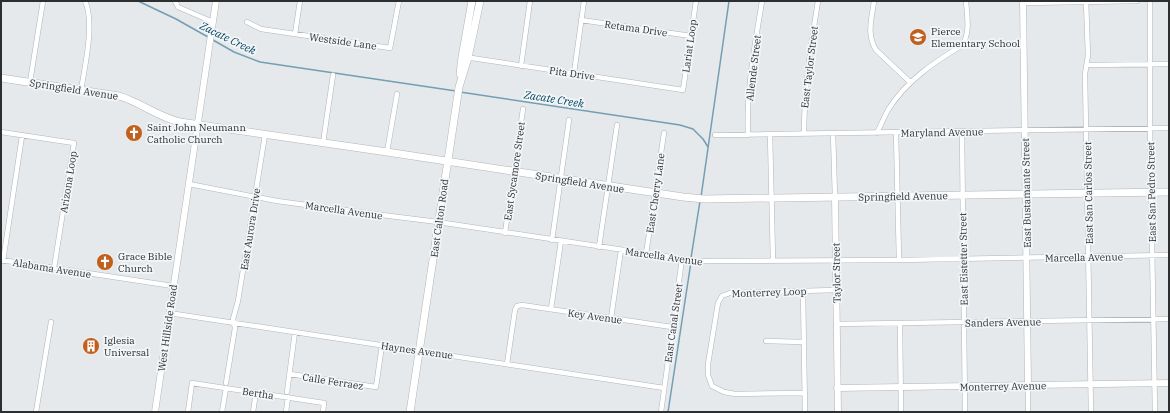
<svg xmlns="http://www.w3.org/2000/svg" width="1170" height="413" viewBox="0 0 1170 413" font-family="'IBM Plex Serif',serif">
<style>
.lines{fill:none;stroke-linecap:round;stroke-linejoin:round}
.stream{stroke:#739eb3;stroke-width:1.5}
.minor-casing{stroke:#b1b5b7;stroke-width:5.5}
.tertiary-casing{stroke:#b1b5b7;stroke-width:7}
.secondary-casing{stroke:#b1b5b7;stroke-width:8}
.minor{stroke:#fff;stroke-width:4.5}
.tertiary{stroke:#fff;stroke-width:6}
.secondary{stroke:#fff;stroke-width:7}
.labels{text-anchor:middle;stroke-width:3.5;stroke-linejoin:round;paint-order:stroke}
.street-label{font-size:10px;fill:#2d2e2f;stroke:#f2f6f9}
.poi-label{font-size:10px;fill:#2d2e2f;stroke:#f2f6f9;text-anchor:start}
.water-label{font-size:11px;font-style:italic;fill:#04435a;stroke:#f2f6f9}
</style>
<rect width="100%" height="100%" fill="#e5e9eb"/>
<g class="lines">
<path class="stream" d="M 138,1 L 176,19 L 208,37
M 213,40 L 234,52 L 260,62 L 456,91
M 460,92 L 680,125 L 693,129 L 703,139 L 708,147
M 701,197 L 729,1
M 691,258 L 700,201
M 668,412 L 691,262"/>
<g class="minor-casing">
<path id="minor" d="M 175,1 L 178,7 L 213,22
M 874,1 C 872,18 866,34 876,50 L 910,82
M 1086,1 L 1088,55 L 1085,74 L 1091,412
M 1150,1 L 1150,129 L 1155,412
M 1023,3 L 1137,1
M 581,20 L 691,36
M 247,22 L 261,29 L 390,48 L 399,1
M 295,34 L 300,1
M 465,57 L 683,90 L 696,1
M 1087,65 L 1169,64
M 521,66 L 530,1
M 574,73 L 584,1
M 30,82 L 43,1
M 81,90 C 85,66 95,22 85,1
M 962,131 L 965,412
M 1,132 L 74,143 L 54,268
M 896,132 L 899,260
M 833,133 L 835,197
M 877,133 C 881,125 884,117 888,110 C 906,81 933,63 961,46 C 971,35 967,15 966,1
M 770,134 L 773,261
M 804,134 C 804,89 811,45 818,1
M 715,135 L 1169,128
M 748,135 C 746,90 755,45 762,1
M 323,143 L 333,75
M 387,152 L 397,94
M 189,184 L 277,201 L 374,214 L 438,222 L 697,261 L 899,260 L 1169,255
M 505,233 L 523,109
M 552,240 L 569,120
M 599,247 L 617,125
M 646,254 L 664,133
M 1,260 L 173,286
M 3,261 L 22,136
M 803,291 L 805,412
M 551,309 L 561,241
M 169,313 L 664,388
M 611,318 L 621,250
M 900,323 L 901,412
M 836,324 L 1169,319
M 766,341 L 803,342
M 507,364 L 515,310 L 517,306 L 522,305 L 672,327
M 290,374 L 376,387 L 382,345
M 226,383 L 235,328 L 233,319 L 238,301 L 265,135
M 1028,385 L 1028,412
M 287,392 L 295,332
M 805,393 L 735,394 L 724,392 L 712,386 L 708,375 L 708,364 L 718,303 L 722,296 L 730,293 L 836,290
M 36,412 L 51,322
M 188,412 L 192,383 L 324,403 L 323,412
M 222,412 L 226,388
M 253,412 L 256,392
M 286,412 L 288,397
M 661,412 L 682,259"/>
</g>
<g class="tertiary-casing">
<path id="tertiary" d="M 1023,1 L 1028,385
M 835,197 L 838,412
M 837,388 L 1169,383
M 155,412 L 216,1"/>
</g>
<g class="secondary-casing">
<path id="secondary" d="M 460,74 L 462,57 L 472,1
M 1,78 L 119,96 C 140,102 158,117 180,122 L 387,152 L 683,197 L 704,199 L 1169,192
M 410,412 L 459,87 L 468,58 L 480,1"/>
</g>
<use href="#minor" class="minor"/>
<use href="#tertiary" class="tertiary"/>
<use href="#secondary" class="secondary"/>
</g>
<defs>
<g id="school-disc" transform="scale(0.9)"><circle r="9.5" fill="#c1601e" stroke="#f2f6f9"/><path d="M0-5L7-2L0 1L-7-2ZM-4 1L0 2.5L4 1V4Q0 6-4 4Z" fill="#fff"/></g>
<g id="church-disc" transform="scale(0.9)"><circle r="9.5" fill="#c1601e" stroke="#f2f6f9"/><path d="M-1.2-6h2.4v3.5h3.3v2.4h-3.3V6h-2.4V-.1h-3.3v-2.4h3.3Z" fill="#fff"/></g>
<g id="building-disc" transform="scale(0.9)"><circle r="9.5" fill="#c1601e" stroke="#f2f6f9"/><path d="M-4-6H4V6H1V3H-1V6H-4ZM-2.5-4.3h1.7v1.8h-1.7ZM.8-4.3h1.7v1.8H.8ZM-2.5-1h1.7V.8h-1.7ZM.8-1h1.7V.8H.8Z" fill="#fff"/></g>
</defs>
<g fill-rule="evenodd">
<use href="#school-disc" x="918" y="37"/>
<use href="#church-disc" x="134" y="133"/>
<use href="#church-disc" x="105" y="262"/>
<use href="#building-disc" x="91" y="346"/>
</g>
<g class="labels">
<g class="street-label">
<text transform="translate(636 28) rotate(8)" y="4">Retama Drive</text>
<text transform="translate(343 41) rotate(8)" y="4">Westside Lane</text>
<text transform="translate(689 46) rotate(-82)" y="4">Lariat Loop</text>
<text transform="translate(809 67) rotate(-83)" y="4">East Taylor Street</text>
<text transform="translate(753 68) rotate(-83)" y="4">Allende Street</text>
<text transform="translate(572 73) rotate(8)" y="4">Pita Drive</text>
<text transform="translate(74 89) rotate(9)" y="4">Springfield Avenue</text>
<text transform="translate(942 132) rotate(-1)" y="4">Maryland Avenue</text>
<text transform="translate(514 171) rotate(-82)" y="4">East Sycamore Street</text>
<text transform="translate(68 182) rotate(-81)" y="4">Arizona Loop</text>
<text transform="translate(580 182) rotate(9)" y="4">Springfield Avenue</text>
<text transform="translate(1151 192) rotate(-91)" y="4">East San Pedro Street</text>
<text transform="translate(655 193) rotate(-82)" y="4">East Cherry Lane</text>
<text transform="translate(1026 193) rotate(-91)" y="4">East Bustamante Street</text>
<text transform="translate(1088 193) rotate(-91)" y="4">East San Carlos Street</text>
<text transform="translate(903 196) rotate(-1)" y="4">Springfield Avenue</text>
<text transform="translate(344 210) rotate(8)" y="4">Marcella Avenue</text>
<text transform="translate(439 218) rotate(-82)" y="4">East Calton Road</text>
<text transform="translate(250 229) rotate(-81)" y="4">East Aurora Drive</text>
<text transform="translate(664 256) rotate(8)" y="4">Marcella Avenue</text>
<text transform="translate(1084 257) rotate(-1)" y="4">Marcella Avenue</text>
<text transform="translate(963 259) rotate(-91)" y="4">East Eistetter Street</text>
<text transform="translate(52 268) rotate(9)" y="4">Alabama Avenue</text>
<text transform="translate(836 273) rotate(-91)" y="4">Taylor Street</text>
<text transform="translate(769 292) rotate(-2)" y="4">Monterrey Loop</text>
<text transform="translate(595 316) rotate(8)" y="4">Key Avenue</text>
<text transform="translate(1003 322) rotate(-1)" y="4">Sanders Avenue</text>
<text transform="translate(673 323) rotate(-82)" y="4">East Canal Street</text>
<text transform="translate(167 328) rotate(-82)" y="4">West Hillside Road</text>
<text transform="translate(417 350) rotate(8)" y="4">Haynes Avenue</text>
<text transform="translate(333 381) rotate(9)" y="4">Calle Ferraez</text>
<text transform="translate(1003 386) rotate(-1)" y="4">Monterrey Avenue</text>
<text transform="translate(258 393) rotate(9)" y="4">Bertha</text>
</g>
<g class="poi-label">
<text x="931" y="35">Pierce<tspan x="931" dy="12">Elementary School</tspan></text>
<text x="147" y="131">Saint John Neumann<tspan x="147" dy="12">Catholic Church</tspan></text>
<text x="118" y="260">Grace Bible<tspan x="118" dy="12">Church</tspan></text>
<text x="104" y="344">Iglesia<tspan x="104" dy="12">Universal</tspan></text>
</g>
<g class="water-label">
<text transform="translate(228 38) rotate(26)" y="4">Zacate Creek</text>
<text transform="translate(554 99) rotate(9)" y="4">Zacate Creek</text>
</g>
</g>
<rect width="1170" height="413" fill="none" stroke="#2d2e2f" stroke-width="4"/>
</svg>
